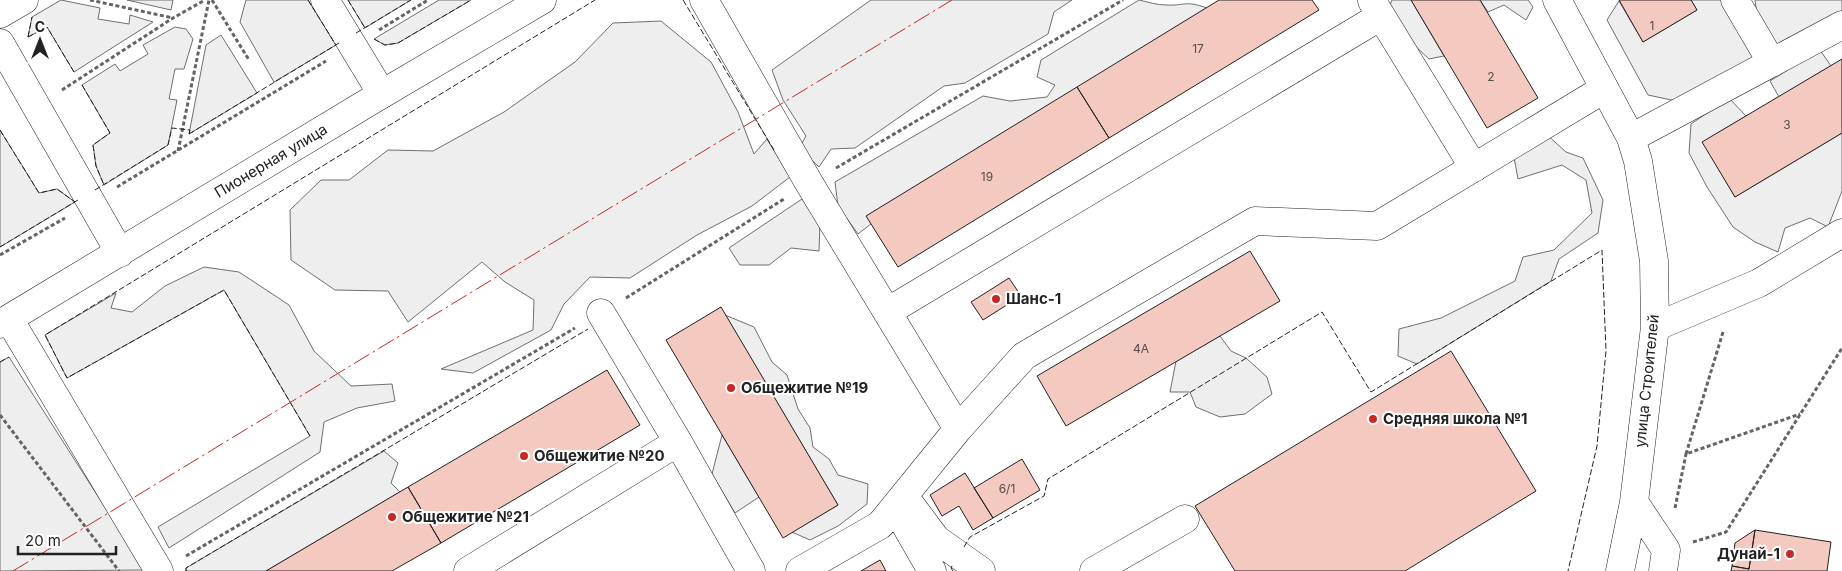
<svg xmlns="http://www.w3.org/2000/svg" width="1842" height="571" viewBox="0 0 1842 571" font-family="Inter,sans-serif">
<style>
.green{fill:#eee;stroke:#6f6f6f}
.building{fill:#f3c9c0;stroke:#222}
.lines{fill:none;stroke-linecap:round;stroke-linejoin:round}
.minor-casing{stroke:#222;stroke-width:29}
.major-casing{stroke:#222;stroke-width:29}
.path{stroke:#646464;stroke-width:3;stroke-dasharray:4 2.5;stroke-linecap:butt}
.minor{stroke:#fff;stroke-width:28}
.major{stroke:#fff;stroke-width:28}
.fence{stroke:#222;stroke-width:1;stroke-dasharray:6 2.5;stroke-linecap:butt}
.power{stroke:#c62828;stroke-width:1;stroke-dasharray:18 4 2.5 4;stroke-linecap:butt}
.poi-dot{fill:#c62828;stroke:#fff;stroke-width:2}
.labels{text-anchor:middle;stroke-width:4;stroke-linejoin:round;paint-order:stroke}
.number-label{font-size:12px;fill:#564c4a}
.street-label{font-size:15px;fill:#222;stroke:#fff}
.poi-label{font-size:15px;font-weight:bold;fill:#222;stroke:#fff;text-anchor:start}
</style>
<rect width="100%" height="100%" fill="#fff"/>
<path class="green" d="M 61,0 L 100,8 L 98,19 L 129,24 L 130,15 L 153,22 L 74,72 L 47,27 L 28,37 L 32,17 Z
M 127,0 L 173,0 L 171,10 Z
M 246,0 L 308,0 L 336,45 L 274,82 L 240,22 Z
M 348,0 L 411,0 L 365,28 Z
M 439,0 L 471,0 L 398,43 L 385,45 L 374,39 Z
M 871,0 L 1072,0 L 1054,12 L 1048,34 L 965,83 L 944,86 L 855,148 L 831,149 L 819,167 L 799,148 L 806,136 L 783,100 L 772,70 Z
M 1139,0 C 1148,2 1157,5 1166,5 C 1185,6 1185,0 1207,8 L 871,224 L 858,234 L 838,206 L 835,182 L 983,96 L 1010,101 L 1047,97 L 1055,85 L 1037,77 L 1041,60 Z
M 1392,0 L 1411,0 L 1444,56 L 1429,59 L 1411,42 L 1390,5 Z
M 1480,0 L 1528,0 L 1533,7 L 1526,20 L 1504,5 L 1488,12 Z
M 1691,0 L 1723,0 L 1757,58 L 1676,101 L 1648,95 L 1607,20 L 1619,1 L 1643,42 L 1697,10 Z
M 1755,0 L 1842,0 L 1842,16 L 1776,49 L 1758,22 Z
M 661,21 L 711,62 L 738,112 L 754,154 L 767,139 L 790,177 L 752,206 L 697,235 L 630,278 L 590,277 L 564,304 L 551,330 L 473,373 L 441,369 L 533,330 L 534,300 L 505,282 L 482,262 L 408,322 L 388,291 L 335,290 L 291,260 L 290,210 L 321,180 L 349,180 L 388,150 L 433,151 L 504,112 L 575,62 L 613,23 Z
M 175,27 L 186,29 L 193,39 L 184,69 L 175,69 L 169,99 L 177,100 L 168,145 L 104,185 L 96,166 L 93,145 L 110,133 L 82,85 L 115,64 L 120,71 L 148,54 L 143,45 Z
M 221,35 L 257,93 L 189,134 L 206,45 Z
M 1820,50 L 1831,66 L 1779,97 L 1770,81 Z
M 1729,98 L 1746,116 L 1703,142 L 1735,197 L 1842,133 L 1842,191 L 1828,227 L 1810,218 L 1785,228 L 1778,252 L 1755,242 L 1733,227 L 1707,187 L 1689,153 L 1691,124 Z
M 0,130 L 39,193 L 57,189 L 75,202 L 0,247 Z
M 1545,133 L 1566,152 L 1583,158 L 1603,200 L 1598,233 L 1559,259 L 1551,281 L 1417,364 L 1398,356 L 1399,329 L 1441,318 L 1515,281 L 1523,257 L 1554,250 L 1592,213 L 1586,180 L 1562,165 L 1518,179 L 1514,157 Z
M 802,199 L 820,221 L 819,251 L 791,248 L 769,265 L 740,265 L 729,248 Z
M 204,267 L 239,272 L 289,305 L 314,351 L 351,386 L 392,384 L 395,401 L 357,408 L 324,422 L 320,452 L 169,548 L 158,527 L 310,436 L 224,290 L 67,378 L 45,335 L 116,293 L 111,308 L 132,312 L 165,286 Z
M 725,315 L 754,327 L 772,362 L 787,375 L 798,409 L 810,428 L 813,447 L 829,459 L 838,475 L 868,484 L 867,504 L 838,526 L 810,540 L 792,532 L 838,505 Z
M 1220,336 L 1231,351 L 1246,358 L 1267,377 L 1272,394 L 1245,414 L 1220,417 L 1196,407 L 1190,392 L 1170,392 L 1176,361 Z
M 9,357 L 145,570 L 0,571 L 0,362 Z
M 722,435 L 759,497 L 735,513 L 712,474 Z
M 384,451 L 398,463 L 391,483 L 400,492 L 266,571 L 186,571 L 186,568 Z"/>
<path class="building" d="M 1219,0 L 1312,0 L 1319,10 L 1109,138 L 1077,87 Z
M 1411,0 L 1480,0 L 1538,98 L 1487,128 Z
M 1619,0 L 1691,0 L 1697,10 L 1643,42 Z
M 1842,59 L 1842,133 L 1735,197 L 1702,142 Z
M 1077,87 L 1109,138 L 898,267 L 866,216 Z
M 1250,251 L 1280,301 L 1066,426 L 1037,376 Z
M 1009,278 L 1021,296 L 983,320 L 971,302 Z
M 721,307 L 838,505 L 783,538 L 666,340 Z
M 1451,351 L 1536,491 L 1405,571 L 1235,571 L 1195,506 Z
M 607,370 L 640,425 L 441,543 L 408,487 Z
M 1022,459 L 1040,490 L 993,518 L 974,488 Z
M 965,473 L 993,518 L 973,530 L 959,506 L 942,516 L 930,495 Z
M 408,487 L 441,543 L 392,571 L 266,571 Z
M 1755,530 L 1831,542 L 1827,571 L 1731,571 L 1732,566 L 1749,569 Z
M 1755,530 L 1749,569 L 1732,566 L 1735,543 Z
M 880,560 L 886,571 L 861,571 Z"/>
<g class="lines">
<g class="minor-casing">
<path id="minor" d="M 325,0 L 382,94
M 704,0 L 809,183 L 958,429
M 1557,0 L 1631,138 L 1638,161 L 1654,261 L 1655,327 L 1634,502 L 1620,571
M 1735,0 L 1772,63
M 1372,1 L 1474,168
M 0,14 L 24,0
M 0,43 L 120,253
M 1631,138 L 1842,25
M 887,312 L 1381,16
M 601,313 L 678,442 L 751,571
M 9,319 L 159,571
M 1655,327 L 1759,283 L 1842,233
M 904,496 L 936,539 L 981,571
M 1634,502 L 1666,550 L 1663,571
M 901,517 L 932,571
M 468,571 L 678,442
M 800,571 L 880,525 L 958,429 L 1024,356 L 1255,221 L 1377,226 L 1604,89
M 1094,571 L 1185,519"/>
</g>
<g class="major-casing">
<path id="major" d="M 0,324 L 382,94 L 542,0"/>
</g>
<path class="path" d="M 90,0 L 173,18
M 212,0 L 249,60
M 379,30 L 428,0
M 62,90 L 173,18 L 205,0
M 178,151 L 209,0
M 836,168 L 1123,0
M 117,187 L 326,61
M 0,255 L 65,218
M 626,298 L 784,199
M 1723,332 L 1686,454 L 1800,414
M 0,415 L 119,571
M 1675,508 L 1686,454
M 1693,542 L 1726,532 L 1842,348
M 186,556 L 575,328"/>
<use href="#minor" class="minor"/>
<use href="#major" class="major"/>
<path class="fence" d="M 308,0 L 336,45
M 348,0 L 365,28
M 683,0 L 774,150
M 356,33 L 411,0
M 28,37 L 47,27 L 74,72
M 28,37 L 32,17
M 374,39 L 385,45 L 398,43 L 471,0
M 82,85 L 110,133 L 93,145 L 96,166 L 104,185
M 0,130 L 39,193 L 57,189 L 75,202
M 189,134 L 339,43
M 95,190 L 168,145 L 172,128 L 190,130 L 189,134
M 0,247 L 78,200
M 0,362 L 9,357
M 310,436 L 224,290 L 67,378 L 45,335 L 595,0
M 964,547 L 970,537 L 1044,496 L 1048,479 L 1322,312 L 1371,392 L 1602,250 L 1606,351 L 1597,446 L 1568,571
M 186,571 L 186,568 L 588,329
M 953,571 L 951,568 L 953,564"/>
<path class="power" d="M 13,571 L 952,0"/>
</g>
<g class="poi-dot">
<circle cx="996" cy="299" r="5"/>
<circle cx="731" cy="388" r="5"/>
<circle cx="1373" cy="419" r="5"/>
<circle cx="524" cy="456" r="5"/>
<circle cx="392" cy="517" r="5"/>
<circle cx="1790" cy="554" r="5"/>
</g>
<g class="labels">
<g class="number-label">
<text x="1652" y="30">1</text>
<text x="1198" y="53">17</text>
<text x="1491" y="81">2</text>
<text x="1787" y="129">3</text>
<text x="987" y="181">19</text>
<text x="1141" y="353">4А</text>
<text x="1007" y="493">6/1</text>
</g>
<g class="street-label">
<text transform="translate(271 161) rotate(-31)" y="5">Пионерная улица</text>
<text transform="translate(1647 381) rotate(-84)" y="5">улица Строителей</text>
</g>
<g class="poi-label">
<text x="1006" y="304">Шанс-1</text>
<text x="741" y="393">Общежитие №19</text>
<text x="1383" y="424">Средняя школа №1</text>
<text x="534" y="461">Общежитие №20</text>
<text x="402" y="522">Общежитие №21</text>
<text x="1780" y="559" text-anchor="end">Дунай-1</text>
</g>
</g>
<g transform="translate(40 40)" stroke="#ffffff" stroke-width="4" paint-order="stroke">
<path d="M0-4L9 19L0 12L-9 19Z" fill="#222222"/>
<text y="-8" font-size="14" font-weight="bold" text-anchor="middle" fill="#222222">С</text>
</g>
<path d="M18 546v8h98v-8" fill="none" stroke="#222222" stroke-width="2.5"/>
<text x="25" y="546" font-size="15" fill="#222222" stroke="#ffffff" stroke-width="4" paint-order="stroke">20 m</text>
</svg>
